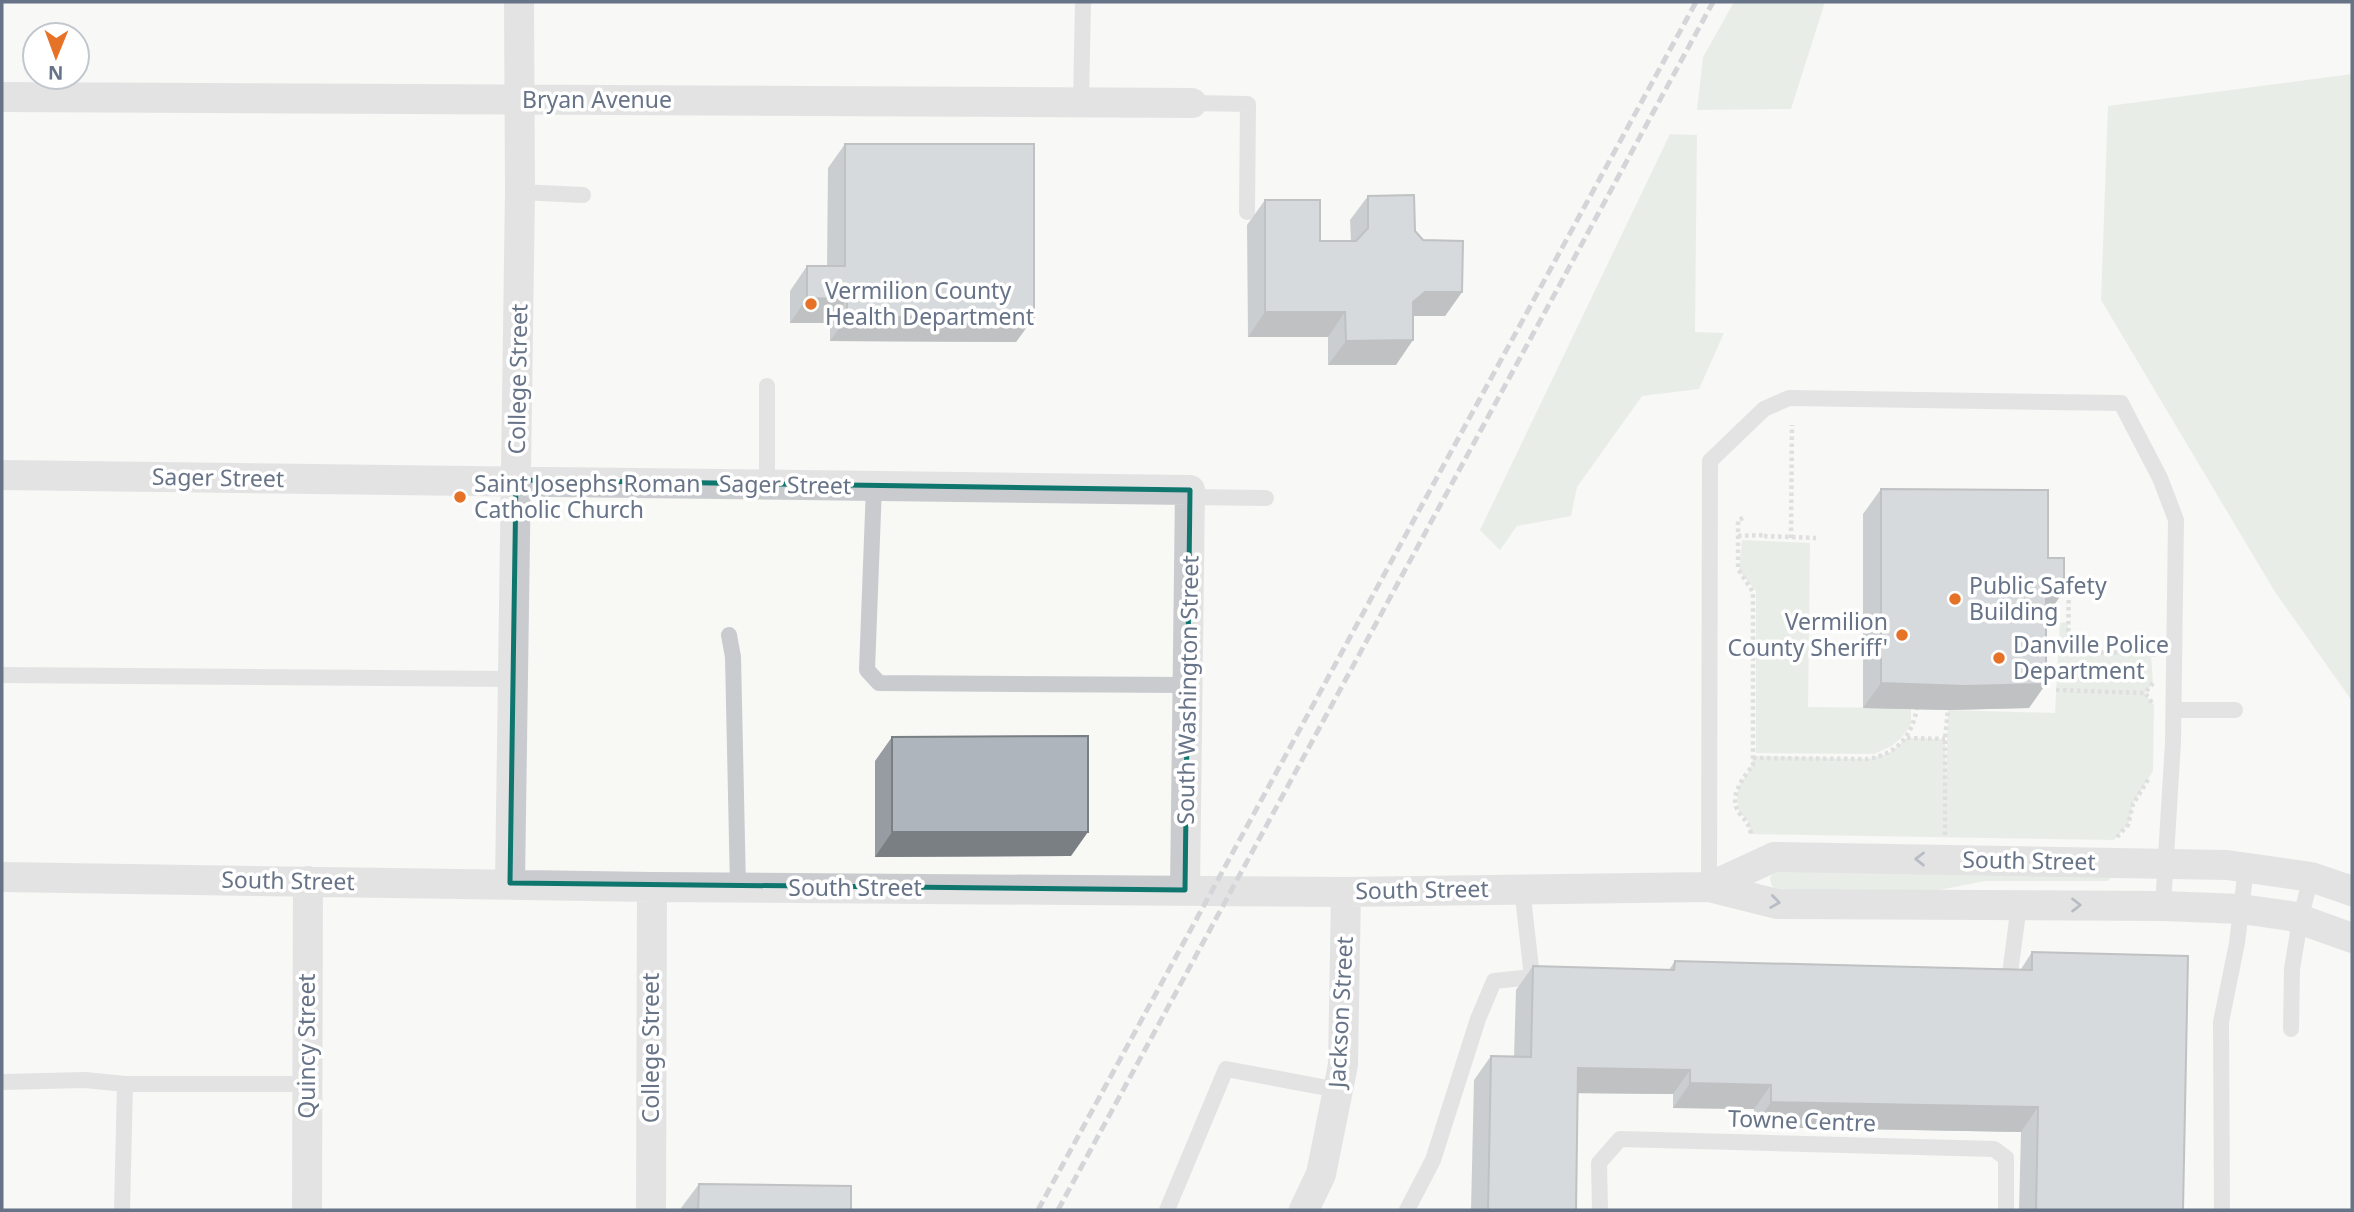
<svg xmlns="http://www.w3.org/2000/svg" width="2354" height="1212" viewBox="0 0 2354 1212" font-family="'Noto Sans',sans-serif">
<style>
.green{fill:#d8e0d6}
.lines{fill:none;stroke-linecap:round;stroke-linejoin:round}
.path{stroke:#c0c1c4;stroke-width:4.5;stroke-dasharray:3.5 3.5;stroke-linecap:butt}
.lane{stroke:#c9cbcf;stroke-width:16}
.street{stroke:#c9cbcf;stroke-width:30}
.rail{stroke:#a8acb3;stroke-width:5;stroke-dasharray:10 5;stroke-linecap:butt}
.wall{fill:#969ca2}
.shaded-wall{fill:#7a7f84}
.building{fill:#aeb5bc;stroke:#7a7f84;stroke-width:2}
.oneway{stroke:#6c778b}
.marked{fill:none;stroke:#0f766e;stroke-width:5;stroke-linejoin:round}
.poi-dot{fill:#e67228;stroke:#fff;stroke-width:2.5}
.labels{text-anchor:middle;stroke-width:7;stroke-linejoin:round;paint-order:stroke}
.street-label{font-size:23px;fill:#677387;stroke:#fff}
.poi-label{font-size:23px;fill:#677387;stroke:#fff;text-anchor:start}
</style>
<rect width="100%" height="100%" fill="#f8f8f5"/>
<path class="green" d="M 1734,2 L 1825,2 L 1791,109 L 1697,110 L 1703,57 Z
M 2352,74 L 2352,701 L 2275,592 L 2101,300 L 2108,106 Z
M 1670,134 L 1697,135 L 1695,332 L 1724,333 L 1699,389 L 1642,396 L 1577,487 L 1571,516 L 1517,526 L 1500,550 L 1480,530 Z
M 1742,540 L 1810,543 L 1808,707 L 1911,708 L 1911,724 L 1902,737 L 1892,746 L 1874,754 L 1756,753 L 1756,591 L 1739,571 Z
M 2068,622 L 2068,652 L 2151,653 L 2153,683 L 2145,693 L 2154,705 L 2153,771 L 2133,804 L 2128,825 L 2114,840 L 1751,834 L 1747,819 L 1739,813 C 1731,777 1752,781 1753,756 L 1868,759 L 1889,753 L 1907,738 L 1945,739 L 1946,787 L 1948,710 L 2055,713 L 2060,623 Z
M 1775,870 L 2112,876 L 2108,881 L 1985,881 L 1919,894 L 1779,892 C 1773,888 1771,886 1770,878 Z"/>
<g class="lines">
<path class="path" d="M 1743,518 L 1738,520 L 1738,569 L 1753,592 L 1753,765 C 1743,778 1727,798 1740,814 C 1746,821 1749,824 1751,834
M 1738,536 L 1764,535
M 1764,536 L 1816,538
M 1791,538 L 1792,425
M 2060,581 L 2069,581 L 2068,652 L 2153,653 L 2153,657
M 2153,683 L 2145,693 L 2153,704
M 2056,690 L 2145,693
M 1907,738 L 1945,739
M 1753,758 L 1868,759 C 1897,754 1912,736 1917,708
M 1945,835 L 1945,739 L 1948,710
M 2117,837 L 2128,825 L 2133,804 L 2149,778"/>
<path class="lane" d="M 1081,101 L 1083,2
M 1192,103 L 1248,104 L 1247,212
M 520,192 L 583,195
M 767,485 L 767,386
M 874,486 L 867,670 L 879,683 L 1188,685
M 1190,497 L 1266,498
M 729,635 L 733,657 L 738,887
M 2,675 L 513,679
M 2174,710 L 2235,710
M 1709,887 L 1710,461 L 1764,409 L 1789,398 L 2121,403 L 2160,478 L 2176,520 L 2173,742 L 2163,906
M 1522,888 L 1532,977
M 2000,981 L 2009,981 L 2019,905
M 2291,1029 L 2292,969 L 2300,920 L 2311,877
M 2,1082 L 85,1080 L 125,1084
M 122,1210 L 125,1084 L 307,1084
M 1167,1210 L 1226,1069 L 1338,1090
M 1407,1210 L 1433,1160 L 1478,1019 L 1494,981 L 1532,977 L 1544,978
M 1600,1210 L 1599,1163 L 1620,1139 L 1994,1149 L 2006,1158 L 2006,1210
M 2222,1210 L 2221,1022 L 2237,943 L 2246,868"/>
<path class="street" d="M 2,97 L 1192,103
M 2,475 L 1190,490 L 1185,890
M 2,877 L 652,887 L 1346,892 L 1709,887 L 1777,904 L 2163,906 L 2241,909 L 2291,916 L 2352,938
M 510,883 L 520,192 L 519,2
M 1709,887 L 1774,857 L 2227,865 L 2311,877 L 2352,891
M 307,1210 L 308,881
M 651,1210 L 652,887
M 1304,1210 L 1321,1174 L 1343,1065 L 1346,892"/>
<path class="rail" d="M 1038,1210 L 1696,2
M 1058,1210 L 1713,2"/>
</g>
<path class="wall" d="M 845,144 L 1034,317 L 1016,342 L 830,341 L 830,323 L 790,323 L 790,291 L 807,266 L 827,266 L 828,168 Z
M 1368,196 L 1415,231 L 1462,292 L 1445,316 L 1413,316 L 1396,365 L 1328,365 L 1328,337 L 1248,337 L 1247,225 L 1265,200 L 1320,241 L 1351,241 L 1350,220 Z
M 1881,489 L 2048,558 L 2064,591 L 2046,615 L 2029,708 L 1948,710 L 1863,708 L 1863,514 Z
M 892,737 L 1071,856 L 875,857 L 875,761 Z
M 2032,952 L 2183,1210 L 2019,1210 L 2021,1132 L 1754,1127 L 1754,1109 L 1673,1108 L 1673,1094 L 1578,1093 L 1576,1210 L 1471,1210 L 1474,1080 L 1491,1056 L 1514,1057 L 1516,990 L 1533,966 L 1669,970 L 1675,961 L 2021,969 Z
M 699,1184 L 851,1210 L 681,1210 L 681,1208 Z"/>
<path class="shaded-wall" d="M 1425,292 L 1462,292 L 1445,316 L 1408,316 L 1413,302 Z
M 807,298 L 847,299 L 830,323 L 790,323 Z
M 1265,312 L 1345,312 L 1328,337 L 1248,337 Z
M 847,317 L 1034,317 L 1016,342 L 830,341 Z
M 1413,340 L 1396,365 L 1328,365 L 1346,341 Z
M 2046,591 L 2064,591 L 2047,615 L 2029,616 Z
M 1881,683 L 2046,684 L 2029,708 L 1948,710 L 1863,708 Z
M 892,832 L 1088,832 L 1071,856 L 875,857 Z
M 1578,1068 L 1690,1070 L 1673,1094 L 1561,1093 Z
M 1690,1083 L 1771,1085 L 1754,1109 L 1673,1108 Z
M 1771,1102 L 2038,1107 L 2021,1132 L 1754,1127 Z"/>
<path class="building" d="M 845,144 L 1034,144 L 1034,317 L 847,317 L 847,299 L 807,298 L 807,266 L 845,266 Z
M 1414,195 L 1415,231 L 1423,240 L 1463,241 L 1462,292 L 1425,292 L 1413,302 L 1413,340 L 1346,341 L 1345,312 L 1265,312 L 1265,200 L 1320,200 L 1320,241 L 1356,241 L 1368,228 L 1368,196 Z
M 1881,489 L 2048,490 L 2048,558 L 2064,558 L 2064,591 L 2046,591 L 2046,684 L 1965,686 L 1881,683 Z
M 1088,736 L 1088,832 L 892,832 L 892,737 Z
M 2032,952 L 2188,956 L 2183,1210 L 2036,1210 L 2038,1107 L 1771,1102 L 1771,1085 L 1690,1083 L 1690,1070 L 1578,1068 L 1576,1210 L 1488,1210 L 1491,1056 L 1531,1057 L 1533,966 L 1674,970 L 1675,961 L 2032,970 Z
M 699,1184 L 851,1186 L 851,1210 L 698,1210 Z"/>
<defs><path id="oneway-chevron" d="M-2-3.5L2.5 0L-2 3.5" fill="none" stroke-width="1.6" stroke-linecap="round" stroke-linejoin="round" transform="scale(1.75)"/></defs>
<g class="oneway">
<use href="#oneway-chevron" transform="translate(1920 859) rotate(-179)"/>
<use href="#oneway-chevron" transform="translate(1775 902) rotate(8)"/>
<use href="#oneway-chevron" transform="translate(2076 905)"/>
</g>
<path d="M0 0H2354V1212H0ZM 516,480 L 1190,490 L 1185,890 L 510,883 Z" fill="#f8f8f5" fill-opacity=".55" fill-rule="evenodd"/>
<path class="marked" d="M 516,480 L 1190,490 L 1185,890 L 510,883 Z"/>
<g class="poi-dot">
<circle cx="811" cy="304" r="7"/>
<circle cx="460" cy="497" r="7"/>
<circle cx="1955" cy="599" r="7"/>
<circle cx="1902" cy="635" r="7"/>
<circle cx="1999" cy="658" r="7"/>
</g>
<g class="labels">
<g class="street-label">
<text x="597" y="108">Bryan Avenue</text>
<text transform="translate(518 379) rotate(-89)" y="8">College Street</text>
<text transform="translate(218 478) rotate(1)" y="8">Sager Street</text>
<text transform="translate(785 485) rotate(1)" y="8">Sager Street</text>
<text transform="translate(1188 690) rotate(-89)" y="8">South Washington Street</text>
<text transform="translate(2029 861) rotate(1)" y="8">South Street</text>
<text transform="translate(288 881) rotate(1)" y="8">South Street</text>
<text x="855" y="896">South Street</text>
<text transform="translate(1422 890) rotate(-1)" y="8">South Street</text>
<text transform="translate(1341 1012) rotate(-87)" y="8">Jackson Street</text>
<text transform="translate(307 1046) rotate(-90)" y="8">Quincy Street</text>
<text transform="translate(651 1048) rotate(-90)" y="8">College Street</text>
<text transform="translate(1802 1121) rotate(2)" y="8">Towne Centre</text>
</g>
<g class="poi-label">
<text x="825" y="299">Vermilion County<tspan x="825" dy="26">Health Department</tspan></text>
<text x="474" y="492">Saint Josephs Roman<tspan x="474" dy="26">Catholic Church</tspan></text>
<text x="1969" y="594">Public Safety<tspan x="1969" dy="26">Building</tspan></text>
<text x="1888" y="630" text-anchor="end">Vermilion<tspan x="1888" dy="26">County Sheriff'</tspan></text>
<text x="2013" y="653">Danville Police<tspan x="2013" dy="26">Department</tspan></text>
</g>
</g>
<rect width="2354" height="1212" fill="none" stroke="#677387" stroke-width="7"/>
<g transform="translate(56 56) rotate(181)"><circle r="33" fill="#ffffff" stroke="#c2c7cf" stroke-width="2"/>
<path d="M0-5L12 26L0 18L-12 26Z" fill="#e67228"/>
<text y="-10" font-size="19" font-weight="bold" text-anchor="middle" fill="#677387">N</text>
</g>
</svg>
